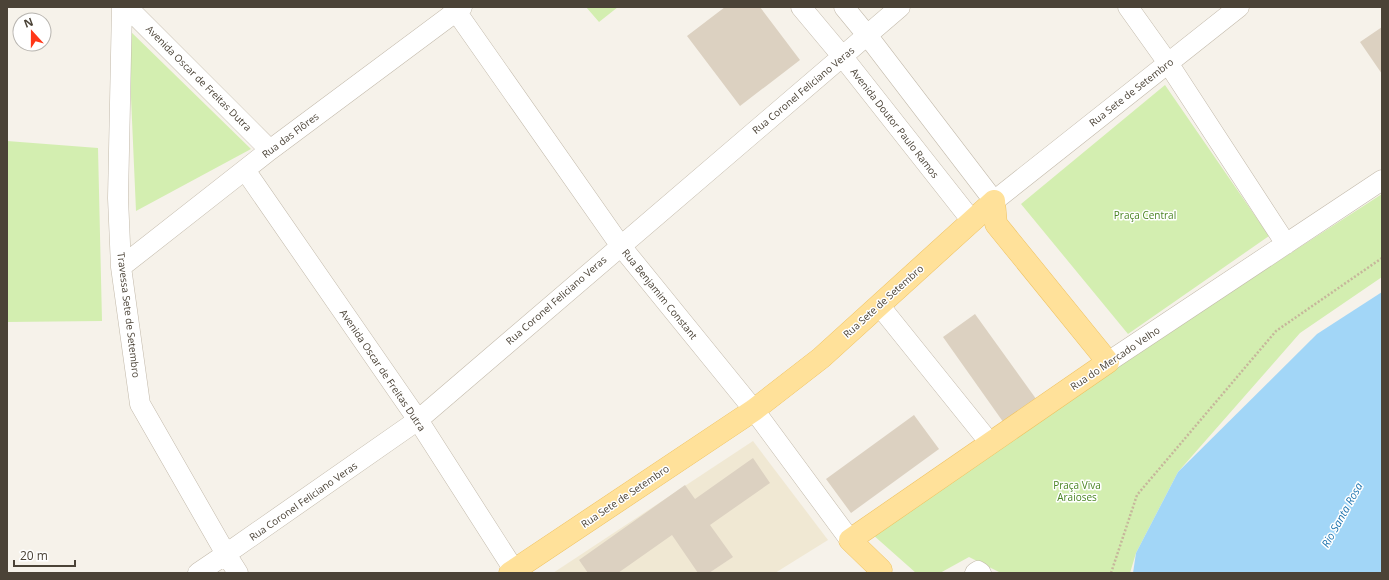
<svg xmlns="http://www.w3.org/2000/svg" width="1389" height="580" viewBox="0 0 1389 580" font-family="'Open Sans',sans-serif">
<style>
.education{fill:#f0e8d3}
.green{fill:#d3eeb0}
.water{fill:#a2d6f7}
.building{fill:#dcd1c1}
.lines{fill:none;stroke-linecap:round;stroke-linejoin:round}
.minor-casing{stroke:#c3baab;stroke-width:21}
.major-casing{stroke:#efc260;stroke-width:23}
.path{stroke:#c6b69b;stroke-width:2.5;stroke-dasharray:2 2;stroke-linecap:butt}
.minor{stroke:#fff;stroke-width:20}
.major{stroke:#ffe19a;stroke-width:22}
.labels{text-anchor:middle;stroke-width:3;stroke-linejoin:round;paint-order:stroke}
.street-label{font-size:10px;fill:#4b4337;stroke:#fff}
.park-label{font-size:10px;fill:#4a8423;stroke:#fff}
.water-label{font-size:11px;font-style:italic;fill:#2377b1;stroke:#fff}
</style>
<rect width="100%" height="100%" fill="#f6f2ea"/>
<path class="education" d="M 753,441 L 828,540 L 775,573 L 553,573 Z"/>
<path class="green" d="M 586,7 L 618,7 L 599,22 Z
M 128,29 L 251,149 L 136,211 Z
M 1165,85 L 1269,236 L 1128,334 L 1021,204 Z
M 7,141 L 98,148 L 102,321 L 7,322 Z
M 1382,194 L 1382,277 L 1300,333 L 1178,472 L 1136,553 L 1130,573 L 1001,573 L 969,557 L 940,573 L 916,573 L 872,534 L 1141,350 Z"/>
<path class="water" d="M 1382,292 L 1382,573 L 1133,573 L 1136,553 L 1178,472 L 1317,334 Z"/>
<path class="building" d="M 725,7 L 760,7 L 800,60 L 740,106 L 687,36 Z
M 1382,27 L 1382,74 L 1360,42 Z
M 975,314 L 1039,403 L 1006,426 L 943,337 Z
M 914,415 L 939,449 L 851,513 L 826,479 Z
M 753,458 L 770,483 L 710,525 L 733,557 L 709,573 L 698,573 L 672,535 L 618,573 L 588,573 L 579,560 L 685,485 L 695,499 Z"/>
<g class="lines">
<g class="minor-casing">
<path id="minor" d="M 122,7 L 118,198 L 121,267 L 140,404 L 226,554 L 238,573
M 127,7 L 270,150
M 453,7 L 620,245 L 754,410 L 850,540
M 801,7 L 842,56 L 972,221
M 844,7 L 867,35 L 994,201 L 1239,7
M 1128,7 L 1168,63 L 1286,244
M 245,170 L 418,420 L 516,573
M 121,267 L 270,150 L 462,7
M 879,305 L 990,443
M 1108,362 L 1382,180
M 198,573 L 226,554 L 418,420 L 900,7
M 975,573 L 978,571 L 981,573"/>
</g>
<g class="major-casing">
<path id="major" d="M 510,573 L 754,410 L 821,358 L 994,201
M 879,573 L 881,570 L 850,540 L 1108,362 L 996,224 L 994,201"/>
</g>
<path class="path" d="M 1111,573 L 1137,495 L 1276,331 L 1382,258"/>
<use href="#minor" class="minor"/>
<use href="#major" class="major"/>
</g>
<g class="labels">
<g class="street-label">
<text transform="translate(199 78) rotate(45)" y="4">Avenida Oscar de Freitas Dutra</text>
<text transform="translate(803 90) rotate(-40)" y="4">Rua Coronel Feliciano Veras</text>
<text transform="translate(1131 92) rotate(-38)" y="4">Rua Sete de Setembro</text>
<text transform="translate(895 123) rotate(52)" y="4">Avenida Doutor Paulo Ramos</text>
<text transform="translate(290 135) rotate(-37)" y="4">Rua das Flôres</text>
<text transform="translate(660 294) rotate(51)" y="4">Rua Benjamim Constant</text>
<text transform="translate(556 300) rotate(-41)" y="4">Rua Coronel Feliciano Veras</text>
<text transform="translate(883 301) rotate(-42)" y="4">Rua Sete de Setembro</text>
<text transform="translate(129 315) rotate(83)" y="4">Travessa Sete de Setembro</text>
<text transform="translate(1115 358) rotate(-34)" y="4">Rua do Mercado Velho</text>
<text transform="translate(383 370) rotate(56)" y="4">Avenida Oscar de Freitas Dutra</text>
<text transform="translate(625 496) rotate(-34)" y="4">Rua Sete de Setembro</text>
<text transform="translate(303 501) rotate(-35)" y="4">Rua Coronel Feliciano Veras</text>
</g>
<g class="park-label">
<text x="1145" y="219">Praça Central</text>
<text x="1077" y="489">Praça Viva<tspan x="1077" dy="12">Araioses</tspan></text>
</g>
<g class="water-label">
<text transform="translate(1342 515) rotate(-61)" y="4">Rio Santa Rosa</text>
</g>
</g>
<rect width="1389" height="580" fill="none" stroke="#4b4337" stroke-width="16"/>
<g transform="translate(32 32) rotate(339)"><circle r="19" fill="#ffffff" stroke="#b7b4af"/>
<path d="M0-3L7 15L0 10L-7 15Z" fill="#ff3718"/>
<text y="-6" font-size="11" font-weight="bold" text-anchor="middle" fill="#4b4337">N</text>
</g>
<path d="M14 560v6h61v-6" fill="none" stroke="#4b4337" stroke-width="2"/>
<text x="20" y="560" font-size="12" fill="#4b4337" stroke="#ffffff" stroke-width="3" paint-order="stroke">20 m</text>
</svg>
